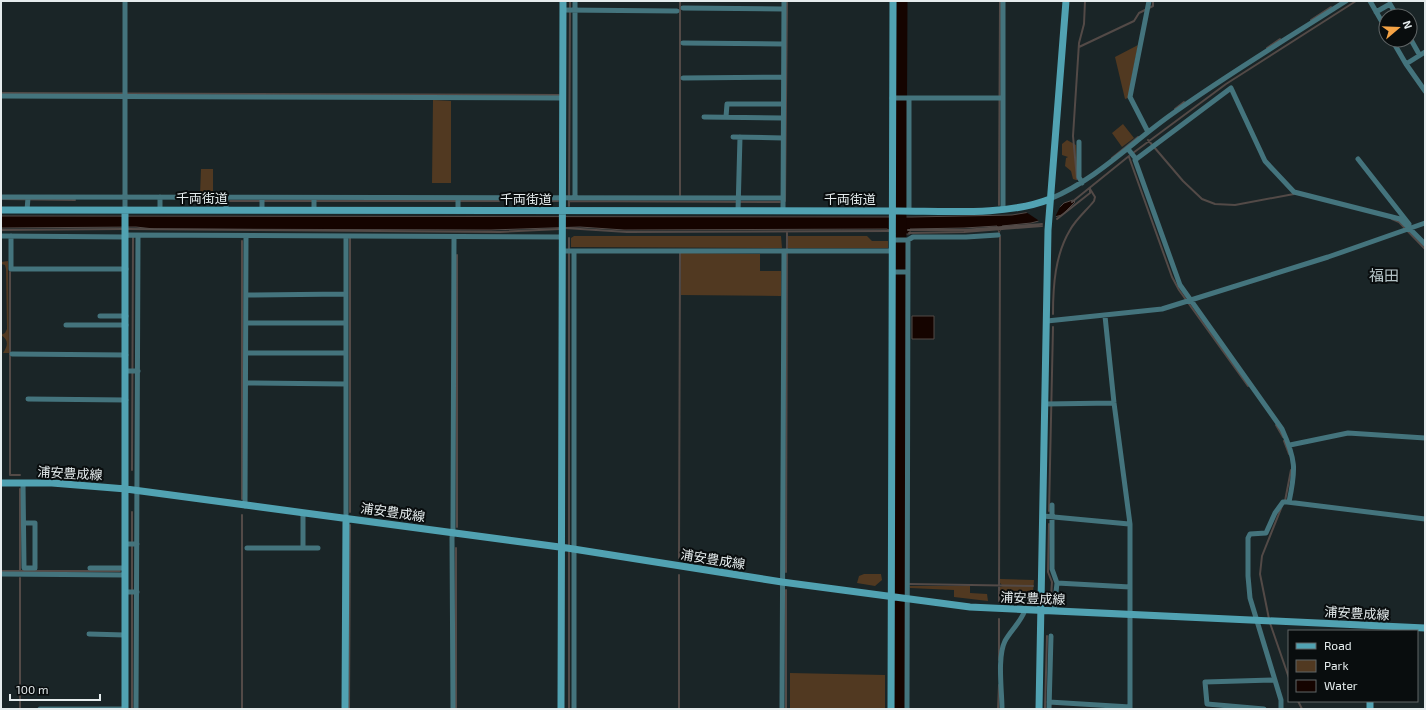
<svg xmlns="http://www.w3.org/2000/svg" width="1426" height="710" viewBox="0 0 1426 710" font-family="'Exo 2','Noto Sans JP',sans-serif">
<style>
.green{fill:#513921}
.water{fill:#150400;stroke:#534a47}
.pier{fill:#1a2527}
.lines{fill:none;stroke-linecap:round;stroke-linejoin:round}
.stream{stroke:#534a47;stroke-width:2}
.river{stroke:#150400;stroke-width:11}
.street{stroke:#44747d;stroke-width:5}
.secondary{stroke:#51a2b2;stroke-width:7}
.labels{text-anchor:middle;stroke-width:4;stroke-linejoin:round;paint-order:stroke}
.street-label{font-size:13px;fill:#e5eced;stroke:#090d0e}
.quarter-label{font-size:15px;fill:#b4c2c5;stroke:#090d0e}
</style>
<rect width="100%" height="100%" fill="#1a2527"/>
<path class="green" d="M 1138,45 L 1128,98 L 1125,99 L 1115,57 Z
M 433,100 L 451,101 L 451,183 L 432,183 Z
M 1123,124 L 1134,138 L 1122,147 L 1112,133 Z
M 1067,140 L 1076,145 L 1078,177 L 1076,180 L 1073,179 L 1071,171 L 1065,166 L 1066,158 L 1068,157 L 1062,155 L 1062,144 Z
M 201,169 L 213,169 L 213,195 L 200,195 Z
M 574,236 L 781,236 L 782,248 L 571,247 L 571,238 Z
M 788,236 L 867,236 L 872,241 L 888,241 L 888,248 L 788,248 Z
M 681,253 L 760,254 L 760,271 L 781,271 L 781,296 L 681,295 Z
M 8,261 L 9,353 L 3,353 C 8,346 9,340 1,335 L 5,333 L 7,329 L 6,269 L 5,265 L 1,264 L 1,262 Z
M 70,469 L 103,469 L 102,478 L 70,476 Z
M 864,574 L 881,574 L 882,580 L 875,586 L 857,583 L 859,576 Z
M 1000,579 L 1034,580 L 1033,592 L 1000,591 L 1000,587 L 1003,586 L 1000,583 Z
M 909,586 L 970,586 L 970,593 L 987,594 L 988,601 L 954,597 L 954,590 L 910,588 Z
M 790,673 L 885,675 L 885,709 L 790,709 Z"/>
<path class="water" d="M 1073,200 L 1075,202 L 1062,215 L 1031,223 L 1002,226 L 999,233 L 997,226 L 964,228 L 910,229 L 910,234 L 897,234 L 887,229 L 624,230 L 580,227 L 491,230 L 154,229 L 136,227 L 1,228 L 1,216 L 912,217 L 1012,215 L 1060,207 L 1064,203 Z
M 912,316 L 934,316 L 934,339 L 912,339 Z"/>
<path class="pier" d="M 1062,203 L 1056,215 L 1055,227 L 1041,228 L 1038,220 L 1026,212 L 1059,205 Z"/>
<g class="lines">
<path class="stream" d="M 1311,20 L 1331,7
M 1079,47 L 1134,21 L 1139,13 L 1153,6 L 1153,1
M 1267,48 L 1280,39
M 1,93 L 559,95
M 1175,109 L 1184,102
M 1148,140 L 1183,181 L 1202,199 L 1215,204 L 1235,205 L 1294,194
M 1133,153 L 1226,84 L 1356,1
M 1129,157 L 1172,277 L 1179,290 L 1248,386
M 1112,158 L 1138,137
M 1077,179 L 1073,136 L 1079,43 L 1084,24 L 1085,1
M 680,198 L 680,1
M 2,199 L 75,200
M 230,201 L 499,201
M 524,201 L 558,201
M 569,201 L 780,202
M 785,201 L 787,1
M 1072,202 L 1129,156
M 999,205 L 1000,1
M 569,206 L 570,1
M 1057,219 L 1090,193 L 1090,188
M 1392,219 L 1399,222 L 1425,249
M 565,228 L 627,232 L 890,231
M 127,229 L 500,232 L 560,229
M 1,230 L 123,229
M 908,230 L 964,230 L 1042,224
M 909,233 L 964,232 L 1042,226
M 10,272 L 10,475 L 20,475
M 1053,314 C 1053,286 1055,255 1070,230 C 1076,219 1087,210 1094,201 L 1095,197 L 1090,189
M 1276,425 L 1283,437
M 1284,441 L 1289,454
M 132,470 L 133,237
M 20,489 L 20,572
M 242,499 L 242,241
M 1285,501 L 1291,470
M 1049,511 L 1053,327
M 350,512 L 350,238
M 242,515 L 242,709
M 1049,524 L 1048,572 L 1052,582 L 1051,597
M 457,527 L 457,255
M 679,558 L 680,253
M 1,571 L 120,571
M 786,572 L 787,232
M 679,575 L 679,709
M 901,584 L 905,584
M 909,584 L 1033,586
M 999,601 L 1000,236
M 1269,619 L 1260,574 L 1262,556 L 1282,506
M 1270,623 L 1289,678
M 999,660 L 999,619
M 1298,701 L 1302,709
M 20,709 L 20,578
M 132,709 L 132,512
M 349,709 L 350,525
M 456,709 L 456,548
M 569,709 L 569,238
M 786,709 L 786,590
M 998,709 L 999,685
M 1045,709 L 1047,636"/>
<path class="river" d="M 901,207 L 902,1
M 900,709 L 901,216"/>
<path class="street" d="M 125,1 L 125,210
M 1370,1 L 1386,29
M 683,8 L 783,9
M 563,10 L 677,11
M 1376,12 L 1390,4 L 1397,16
M 1410,38 L 1419,54
M 1392,40 L 1406,64 L 1425,91
M 683,43 L 783,44
M 1406,64 L 1425,52
M 683,78 L 783,77
M 1,96 L 562,98
M 892,98 L 1003,98
M 704,117 L 783,118
M 726,117 L 727,104 L 783,104
M 1148,132 L 1130,97 L 1149,1
M 733,137 L 783,138
M 1079,142 L 1079,177 L 1082,183
M 1128,149 L 1136,159
M 1358,159 L 1409,224
M 1,197 L 783,198
M 226,198 L 226,210
M 575,198 L 575,1
M 1050,199 C 1097,179 1131,143 1172,114 C 1228,74 1288,38 1346,1
M 1003,209 L 1003,1
M 27,210 L 28,198
M 160,210 L 160,197
M 262,210 L 262,198
M 314,210 L 314,198
M 458,211 L 458,198
M 738,211 L 740,137
M 783,211 L 784,1
M 909,211 L 909,98
M 126,235 L 562,237
M 1,236 L 126,237
M 11,236 L 11,269 L 126,269
M 892,240 L 908,240 L 913,237 L 966,237 L 998,235
M 562,251 L 892,251
M 892,272 L 908,272
M 246,295 L 346,294
M 100,316 L 126,316
M 1105,316 L 1114,403 L 1130,524 L 1130,709
M 1047,321 L 1162,309 L 1328,257 L 1425,223
M 246,323 L 346,323
M 66,325 L 126,325
M 246,353 L 346,353
M 12,354 L 126,355
M 126,371 L 138,371
M 246,383 L 346,384
M 28,399 L 126,400
M 1045,404 L 1114,403
M 1290,445 L 1348,433 L 1425,438
M 23,483 L 24,568 L 35,568 L 35,523 L 24,523
M 1289,502 C 1296,469 1296,460 1282,429 L 1180,285 L 1135,160 L 1231,88 L 1265,161 L 1294,192 L 1400,219 L 1425,244
M 1052,505 L 1052,569 L 1057,583 L 1054,611
M 245,506 L 246,236
M 303,514 L 303,548
M 1043,516 L 1129,524
M 346,518 L 346,237
M 125,544 L 137,544
M 247,548 L 318,548
M 90,568 L 125,568
M 1,574 L 125,575
M 1057,583 L 1130,587
M 125,592 L 137,592
M 89,634 L 125,635
M 1049,702 L 1130,707
M 40,709 L 123,709
M 136,709 L 138,236
M 453,709 L 452,538 L 453,528 L 454,237
M 574,709 L 574,251
M 782,709 L 784,252
M 907,709 L 908,240
M 1002,709 C 1002,691 997,657 1005,641 C 1011,630 1021,622 1025,610
M 1049,709 L 1051,636
M 1264,709 L 1207,704 L 1205,682 L 1275,680
M 1281,709 L 1281,700 L 1250,598 L 1248,576 L 1248,538 L 1250,534 L 1266,533 L 1275,513 L 1283,502 L 1287,502 L 1425,519"/>
<path class="secondary" d="M 1,210 L 898,211 C 944,211 1008,216 1050,199
M 1,483 L 52,483 L 126,489 L 567,548 L 782,582 L 970,607 L 1425,628
M 125,709 L 125,210
M 345,709 L 346,518
M 561,709 L 563,1
M 891,709 L 893,1
M 1039,709 L 1048,230 L 1066,1
M 1370,709 L 1370,701"/>
</g>
<g class="labels">
<g class="street-label">
<text x="202" y="203">千両街道</text>
<text x="526" y="204">千両街道</text>
<text x="850" y="204">千両街道</text>
<text transform="translate(70 473) rotate(3)" y="5">浦安豊成線</text>
<text transform="translate(393 512) rotate(8)" y="5">浦安豊成線</text>
<text transform="translate(713 559) rotate(9)" y="5">浦安豊成線</text>
<text transform="translate(1033 598) rotate(2)" y="5">浦安豊成線</text>
<text transform="translate(1357 613) rotate(3)" y="5">浦安豊成線</text>
</g>
<g class="quarter-label">
<text x="1384" y="281">福田</text>
</g>
</g>
<rect width="1426" height="710" fill="none" stroke="#e5eced" stroke-width="4"/>
<rect x="1288" y="630" width="130" height="72" fill="#090d0e" stroke="#616667"/>
<rect x="1296" y="643" width="20" height="6" fill="#51a2b2" stroke="#616667"/>
<text x="1324" y="650" font-size="12" fill="#e5eced">Road</text>
<rect x="1296" y="660" width="20" height="12" fill="#513921" stroke="#616667"/>
<text x="1324" y="670" font-size="12" fill="#e5eced">Park</text>
<rect x="1296" y="680" width="20" height="12" fill="#150400" stroke="#616667"/>
<text x="1324" y="690" font-size="12" fill="#e5eced">Water</text>
<g transform="translate(1398 28) rotate(71)"><circle r="19" fill="#090d0e" stroke="#616667"/>
<path d="M0-3L7 15L0 10L-7 15Z" fill="#f5a345"/>
<text y="-6" font-size="11" font-weight="bold" text-anchor="middle" fill="#e5eced">N</text>
</g>
<path d="M10 694v6h90v-6" fill="none" stroke="#e5eced" stroke-width="2"/>
<text x="16" y="694" font-size="12" fill="#e5eced" stroke="#090d0e" stroke-width="3" paint-order="stroke">100 m</text>
</svg>
